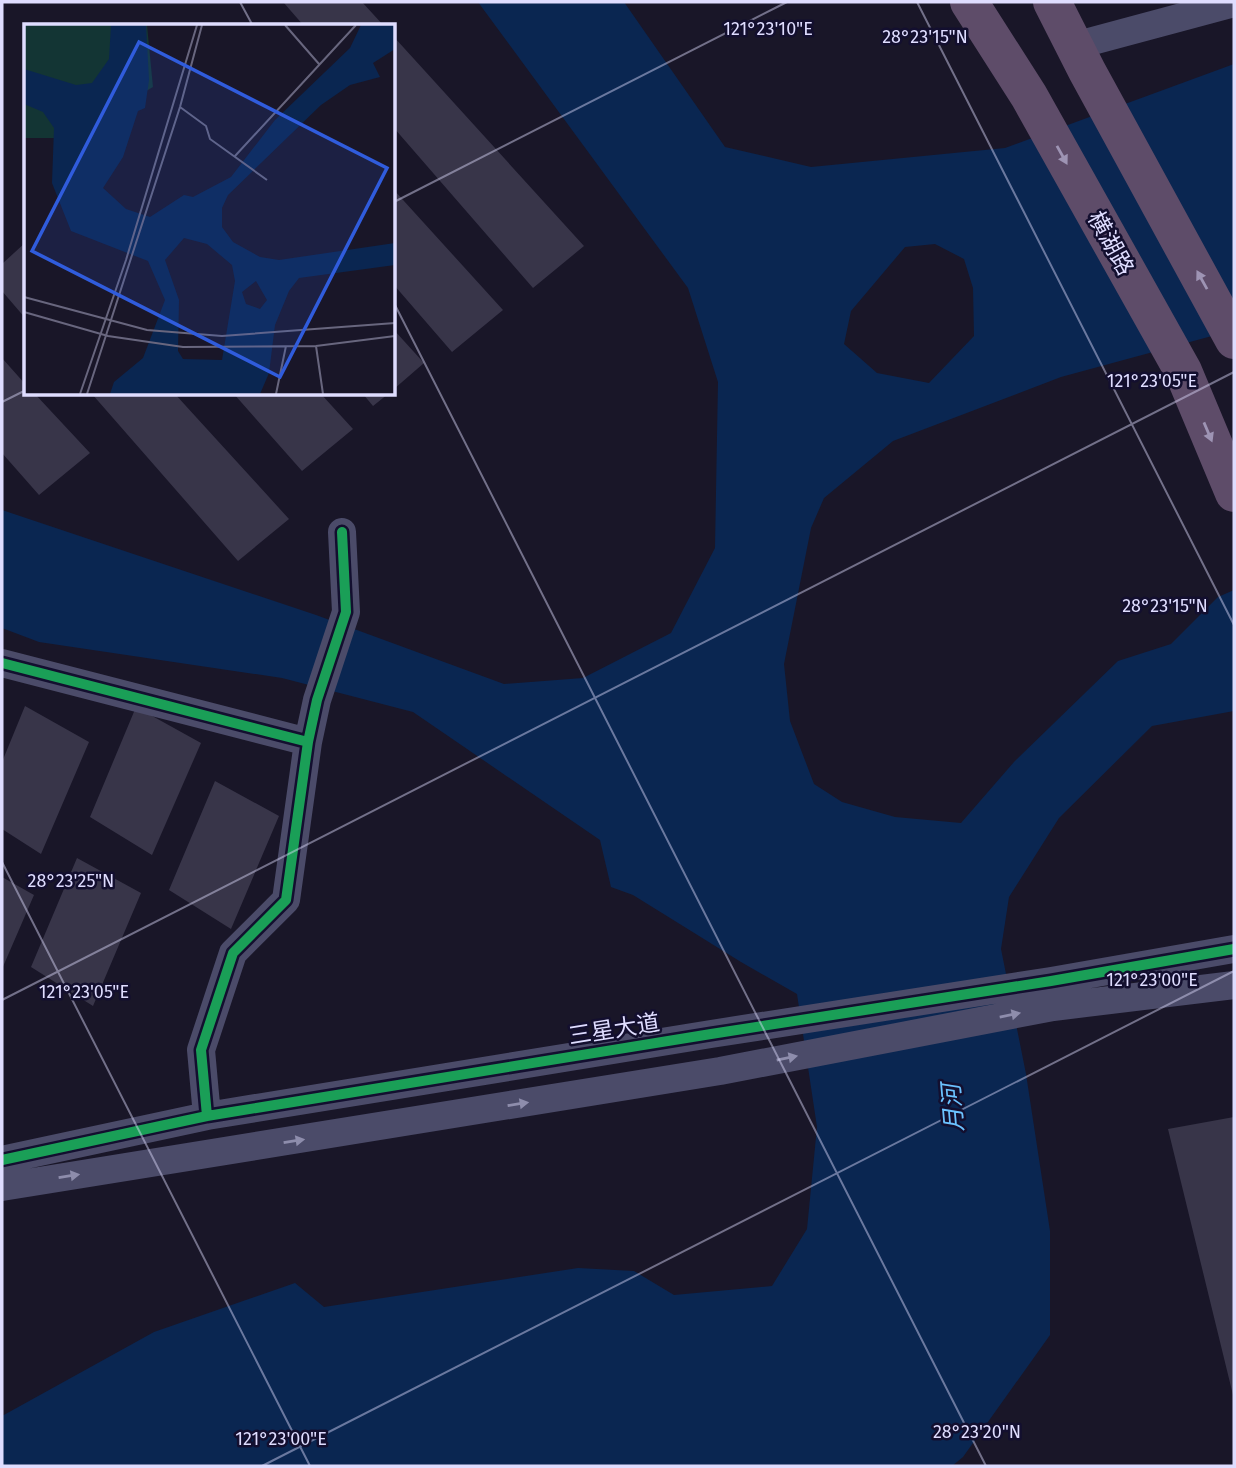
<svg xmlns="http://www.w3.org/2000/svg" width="1236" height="1468" viewBox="0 0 1236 1468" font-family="'Fira Sans','Noto Sans SC',sans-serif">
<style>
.water{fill:#0a2651;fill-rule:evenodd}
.building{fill:#383549}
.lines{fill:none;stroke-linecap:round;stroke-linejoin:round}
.minor{stroke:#4b4b69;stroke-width:28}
.highway{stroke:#5e4c69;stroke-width:38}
.cycleway-casing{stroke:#130f2f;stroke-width:15}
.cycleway{stroke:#1a9f57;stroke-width:10}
.oneway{fill:#9e94b4}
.oneway2{fill:#8e8dac}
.ticks{fill:none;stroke:#dfddff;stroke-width:2;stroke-opacity:0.45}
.labels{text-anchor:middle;stroke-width:5;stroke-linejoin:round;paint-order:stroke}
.street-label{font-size:23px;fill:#dfddff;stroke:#130f2f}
.water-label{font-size:24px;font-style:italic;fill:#6bc2ff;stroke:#130f2f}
.inset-road{fill:none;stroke:#68667e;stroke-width:2}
.view{fill:#305cdc;fill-opacity:0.15;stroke:#305cdc;stroke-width:3.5}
.inset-edge{fill:none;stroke:#dfddff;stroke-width:3.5}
.ticks-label{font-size:18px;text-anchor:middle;fill:#dfddff;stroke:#130f2f;stroke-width:5;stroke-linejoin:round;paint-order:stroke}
</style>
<rect width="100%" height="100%" fill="#191628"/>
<path class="water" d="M 478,2 L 624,2 L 725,147 L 811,167 L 1005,148 L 1234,64 L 1234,330 L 1061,377 L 893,441 L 824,498 L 811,528 L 784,664 L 790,721 L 814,784 L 842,802 L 895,817 L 961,823 L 1014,762 L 1118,661 L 1171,644 L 1218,597 L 1234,590 L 1234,711 L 1152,726 L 1059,818 L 1009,897 L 1001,949 L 1026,1074 L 1050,1231 L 1050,1335 L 963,1457 L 952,1466 L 2,1466 L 2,1416 L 154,1332 L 295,1283 L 324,1307 L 578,1268 L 634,1271 L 674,1295 L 772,1286 L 807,1229 L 817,1127 L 797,994 L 741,962 L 633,895 L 611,887 L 600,840 L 413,712 L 282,678 L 39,642 L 2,628 L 2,510 L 316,615 L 504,684 L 583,678 L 671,633 L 715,548 L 718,382 L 688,288 ZM 935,244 L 964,259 L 973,288 L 974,336 L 929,383 L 877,373 L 844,344 L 851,311 L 905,247 Z"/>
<path class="building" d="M 285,2 L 362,2 L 384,26 L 304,26 L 284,3 Z
M 394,37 L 584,246 L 533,288 L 394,128 Z
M 394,190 L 503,310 L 452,352 L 394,285 Z
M 26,242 L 26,319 L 2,291 L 2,264 Z
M 394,330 L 424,363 L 394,389 Z
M 2,358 L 26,385 L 26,394 L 35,394 L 90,453 L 39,495 L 2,453 Z
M 92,394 L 175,394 L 289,519 L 238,561 Z
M 234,394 L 321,394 L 353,429 L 302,471 Z
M 363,394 L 388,394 L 373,406 Z
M 25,706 L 89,742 L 41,854 L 2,829 L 2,762 Z
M 136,707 L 201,743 L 152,855 L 90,817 Z
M 215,781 L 279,816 L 231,929 L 169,890 Z
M 77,858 L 141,893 L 93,1006 L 31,967 Z
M 2,877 L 34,895 L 2,969 Z
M 1234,1117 L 1234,1395 L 1233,1395 L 1168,1129 Z"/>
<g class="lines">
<path class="minor" d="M 1074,46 L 1234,3
M 2,663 L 308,742
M 207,1116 L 201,1050 L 233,953 L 286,900 L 308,742 L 317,700 L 346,612 L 342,532
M 2,1160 L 207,1116 L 711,1034 L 1051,981 L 1234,949
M 2,1187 L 720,1071 L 1053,1007 L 1234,985"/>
<path class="highway" d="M 969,2 L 1029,96 L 1183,371 L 1234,493
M 1052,2 L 1087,71 L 1234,340"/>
<g class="cycleway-casing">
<path id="cycleway" d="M 2,663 L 308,742
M 207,1116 L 201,1050 L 233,953 L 286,900 L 308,742 L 317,700 L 346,612 L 342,532
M 2,1160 L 207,1116 L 711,1034 L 1051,981 L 1234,949"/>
</g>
<use href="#cycleway" class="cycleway"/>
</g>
<defs><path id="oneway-solid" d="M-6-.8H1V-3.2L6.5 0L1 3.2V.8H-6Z" transform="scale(1.75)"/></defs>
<g class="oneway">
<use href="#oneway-solid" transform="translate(1062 155) rotate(61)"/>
<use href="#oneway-solid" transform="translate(1202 280) rotate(-119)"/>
<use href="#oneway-solid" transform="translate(1208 432) rotate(67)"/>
</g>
<g class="oneway2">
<use href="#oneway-solid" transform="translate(1010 1015) rotate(-11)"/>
<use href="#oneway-solid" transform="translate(787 1058) rotate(-11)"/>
<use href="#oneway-solid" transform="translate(518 1104) rotate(-9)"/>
<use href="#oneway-solid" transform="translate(294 1141) rotate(-9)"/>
<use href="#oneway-solid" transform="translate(69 1176) rotate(-9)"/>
</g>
<path class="ticks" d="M 240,2 L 253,26M 917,2 L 1234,625M 394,202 L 787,2M 394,303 L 986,1466M 2,402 L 26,390M 2,862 L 310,1466M 2,1000 L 1234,372M 262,1466 L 1234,971"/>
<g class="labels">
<g class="street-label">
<text transform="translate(1111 243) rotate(61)" y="8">横湖路</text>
<text transform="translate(614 1029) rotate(-9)" y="8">三星大道</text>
</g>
<g class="water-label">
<text transform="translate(953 1108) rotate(-95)" y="8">月河</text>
</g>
</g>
<g transform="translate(24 24)">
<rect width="371" height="371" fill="#191628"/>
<path d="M 0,1 L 123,1 L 129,63 L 43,114 L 0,114 Z" fill="#133534"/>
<path d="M 87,1 L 122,1 L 125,56 L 121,84 L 114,87 L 99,133 L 79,164 L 102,185 L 126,193 L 160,171 L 169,173 L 207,153 L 251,96 L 326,24 L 337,1 L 371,1 L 371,25 L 349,39 L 356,53 L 326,61 L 297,81 L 204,171 L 198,184 L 198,203 L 209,218 L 236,233 L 255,236 L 371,219 L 371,241 L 275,254 L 265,267 L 251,301 L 245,349 L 236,370 L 86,370 L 90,358 L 119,334 L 141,276 L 124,237 L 47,207 L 28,159 L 30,104 L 19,88 L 0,80 L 0,45 L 52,61 L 68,59 L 85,35 ZM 160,214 L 183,220 L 208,241 L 211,257 L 198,336 L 159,335 L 154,327 L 155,276 L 141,236 ZM 232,257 L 243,276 L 236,285 L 222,280 L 218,268 Z" fill="#0a2651" fill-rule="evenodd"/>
<path class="inset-road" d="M 261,1 L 295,40M 156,83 L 182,102 L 186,115 L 243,156M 211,132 L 332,1M 0,273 L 123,306 L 198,312 L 371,299M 0,288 L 84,312 L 159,323 L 292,322 L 371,312M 292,322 L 299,370M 56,370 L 102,236 L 173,1M 63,370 L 156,83 L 178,1M 252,370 L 262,322"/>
<path class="view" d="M 115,18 L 363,144 L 256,353 L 8,227 Z"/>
<rect width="371" height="371" class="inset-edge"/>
</g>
<g class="ticks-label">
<text x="768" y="35">121°23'10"E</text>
<text x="925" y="43">28°23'15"N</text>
<text x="1152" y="387">121°23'05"E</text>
<text x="1165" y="612">28°23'15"N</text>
<text x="71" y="887">28°23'25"N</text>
<text x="1152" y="986">121°23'00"E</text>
<text x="84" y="998">121°23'05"E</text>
<text x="977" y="1438">28°23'20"N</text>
<text x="281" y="1445">121°23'00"E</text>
</g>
<rect width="1236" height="1468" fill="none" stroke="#dfddff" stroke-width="7"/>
</svg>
